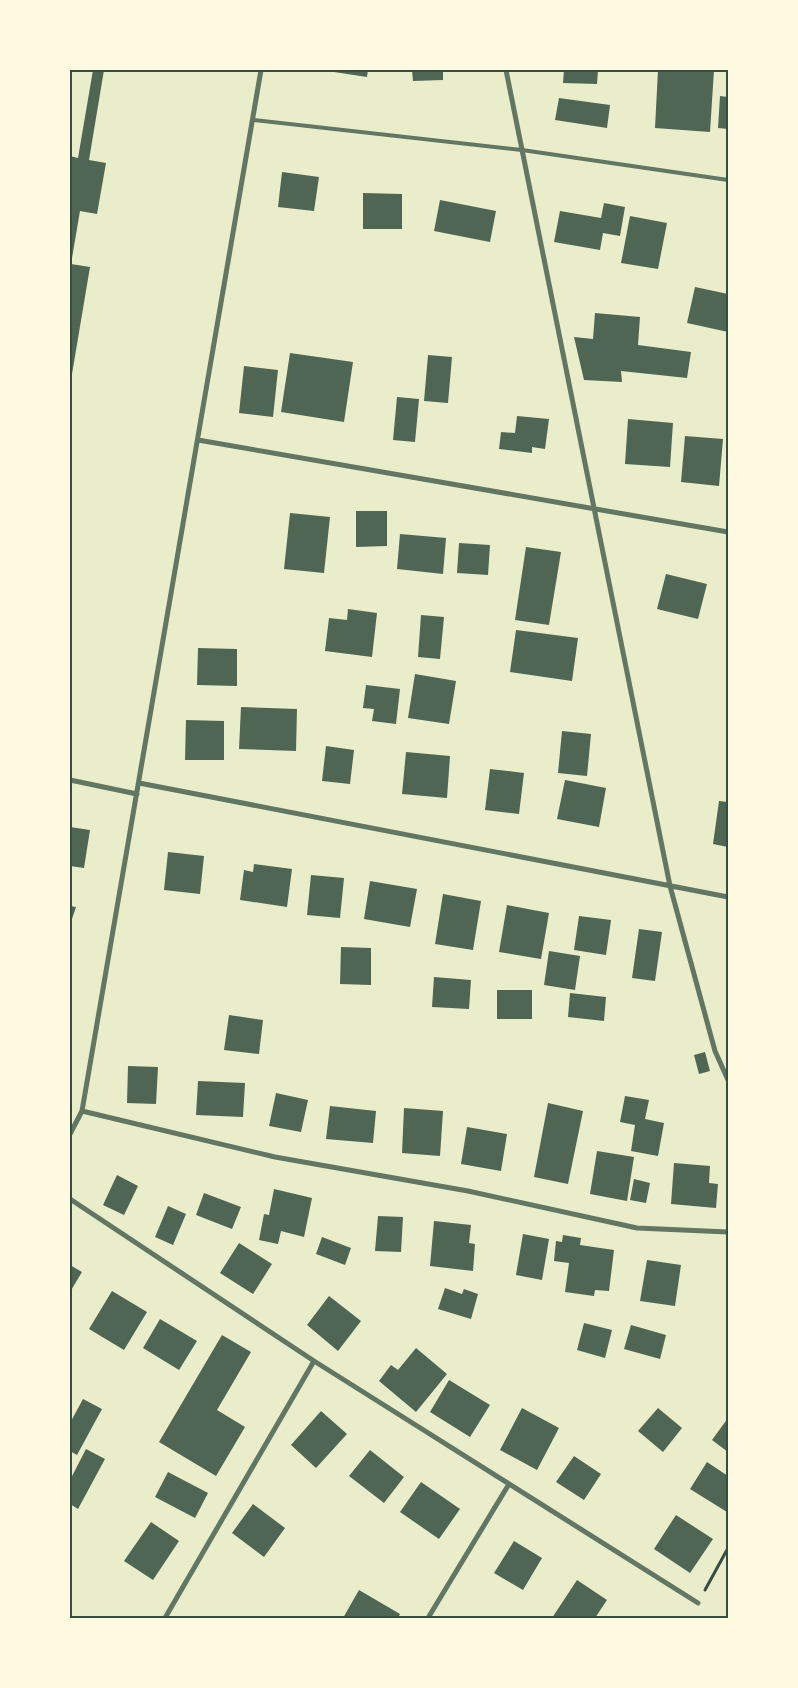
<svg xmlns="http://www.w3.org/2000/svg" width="798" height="1688" viewBox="0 0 798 1688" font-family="Roboto,sans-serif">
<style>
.building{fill:#4f6655}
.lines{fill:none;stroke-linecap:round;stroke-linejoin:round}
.path{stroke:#344e41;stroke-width:3}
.service{stroke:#617663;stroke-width:4}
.minor{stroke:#617663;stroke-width:5}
.neatline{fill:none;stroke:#344e41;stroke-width:2}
</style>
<rect width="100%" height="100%" fill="#e9edc9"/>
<path class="building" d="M 93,70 L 104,70 L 89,160 L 106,163 L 97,214 L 80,211 L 71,264 L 90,267 L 71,380 L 70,156 L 78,158 Z
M 334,70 L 368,70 L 367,77 L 334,72 Z
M 412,70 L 443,70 L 443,80 L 413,81 Z
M 564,70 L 598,70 L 597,84 L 563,83 Z
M 658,70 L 714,70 L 710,132 L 655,128 Z
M 720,96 L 728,97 L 728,129 L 718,128 Z
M 559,98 L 610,105 L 607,128 L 555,120 Z
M 282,172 L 319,177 L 314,211 L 278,207 Z
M 363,193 L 402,194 L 402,229 L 363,229 Z
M 440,200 L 496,211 L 490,242 L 434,231 Z
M 604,203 L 625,207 L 620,236 L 603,233 L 600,250 L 554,242 L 560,211 L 601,218 Z
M 630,216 L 667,223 L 658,269 L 621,263 Z
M 695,287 L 728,294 L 728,332 L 687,323 Z
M 595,313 L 640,317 L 638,345 L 691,352 L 687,378 L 621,371 L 622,382 L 584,380 L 574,337 L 593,339 Z
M 290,353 L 353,362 L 344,422 L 281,412 Z
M 428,355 L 452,357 L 448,403 L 424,401 Z
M 244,366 L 278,370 L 273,417 L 239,413 Z
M 397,397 L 419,399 L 415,442 L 393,440 Z
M 517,416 L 549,419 L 545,449 L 532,447 L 532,453 L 499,449 L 501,432 L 515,433 Z
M 628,419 L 673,423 L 670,467 L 625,464 Z
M 685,436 L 723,439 L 719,486 L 681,482 Z
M 356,511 L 387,511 L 387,546 L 356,547 Z
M 290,513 L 330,517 L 324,573 L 284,569 Z
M 400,534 L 446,538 L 443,574 L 397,569 Z
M 459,543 L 490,545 L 488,575 L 457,573 Z
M 526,547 L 561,552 L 549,625 L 515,620 Z
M 666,574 L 707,584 L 698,619 L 657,609 Z
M 348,609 L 377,613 L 372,657 L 325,651 L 329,618 L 347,620 Z
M 421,615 L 444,617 L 440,659 L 418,657 Z
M 516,630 L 578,638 L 572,681 L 510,672 Z
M 198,648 L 237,649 L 237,686 L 197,685 Z
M 415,674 L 456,681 L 449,724 L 408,718 Z
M 366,685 L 400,689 L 396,724 L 372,721 L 374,709 L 363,708 Z
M 241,707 L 297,709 L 296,751 L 239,749 Z
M 186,720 L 224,721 L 224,760 L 185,760 Z
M 562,731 L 591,734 L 587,776 L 558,773 Z
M 326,746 L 354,750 L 350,784 L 322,781 Z
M 406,752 L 450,756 L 447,798 L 402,794 Z
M 490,769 L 524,773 L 519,814 L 485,810 Z
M 565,780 L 606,788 L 599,827 L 557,819 Z
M 719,801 L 728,802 L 728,847 L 713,844 Z
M 70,827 L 90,830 L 84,868 L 70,866 Z
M 168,852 L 204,856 L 200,894 L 164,890 Z
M 254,864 L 292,869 L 287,907 L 240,900 L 244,870 L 253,872 Z
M 311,875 L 344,878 L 340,918 L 307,915 Z
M 370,881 L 417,889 L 410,927 L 364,919 Z
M 443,894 L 481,901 L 473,950 L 435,944 Z
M 507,905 L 549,913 L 541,959 L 499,952 Z
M 70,906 L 76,907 L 70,925 Z
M 579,916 L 611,920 L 606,955 L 574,950 Z
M 639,929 L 662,932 L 655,981 L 632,978 Z
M 341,947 L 371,948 L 371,985 L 340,984 Z
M 549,951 L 580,956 L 575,990 L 544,985 Z
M 434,977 L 471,980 L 469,1009 L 432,1007 Z
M 497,990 L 532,990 L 532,1019 L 497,1019 Z
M 570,993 L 606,997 L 604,1021 L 568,1017 Z
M 229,1015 L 263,1020 L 259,1054 L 224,1050 Z
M 705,1052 L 710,1071 L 699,1074 L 694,1055 Z
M 128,1066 L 158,1067 L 156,1104 L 127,1103 Z
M 198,1081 L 245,1083 L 243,1117 L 196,1115 Z
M 276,1093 L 308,1100 L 301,1132 L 269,1126 Z
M 625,1096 L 649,1100 L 645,1119 L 664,1123 L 658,1156 L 631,1151 L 635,1125 L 620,1122 Z
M 548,1103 L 583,1111 L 568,1184 L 534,1177 Z
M 330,1106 L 376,1111 L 373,1143 L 326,1139 Z
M 404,1108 L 443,1111 L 440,1156 L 402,1153 Z
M 467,1127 L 507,1134 L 501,1171 L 461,1164 Z
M 597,1151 L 634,1157 L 627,1201 L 590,1194 Z
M 674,1163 L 710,1166 L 709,1183 L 718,1184 L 716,1208 L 671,1204 Z
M 117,1175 L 138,1186 L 124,1215 L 103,1205 Z
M 634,1179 L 650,1183 L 646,1203 L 630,1200 Z
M 274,1189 L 312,1198 L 304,1237 L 281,1231 L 278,1244 L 259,1240 L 264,1214 L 269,1215 Z
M 204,1193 L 241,1207 L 232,1229 L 196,1215 Z
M 168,1206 L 186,1214 L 173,1245 L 155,1237 Z
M 378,1216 L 403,1217 L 401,1252 L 375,1251 Z
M 434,1221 L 471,1225 L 469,1243 L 475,1244 L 473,1271 L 430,1266 Z
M 523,1234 L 549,1239 L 542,1280 L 516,1275 Z
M 563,1235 L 581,1238 L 580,1245 L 614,1250 L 609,1291 L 595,1290 L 594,1296 L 565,1292 L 569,1263 L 554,1261 L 556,1241 L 562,1242 Z
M 322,1237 L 351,1248 L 345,1265 L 316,1254 Z
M 239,1243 L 272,1264 L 253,1294 L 220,1273 Z
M 647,1260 L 681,1265 L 675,1306 L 640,1301 Z
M 70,1265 L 82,1272 L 70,1292 Z
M 445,1288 L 462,1294 L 464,1289 L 478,1294 L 471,1319 L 438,1309 Z
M 112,1291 L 147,1312 L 124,1350 L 89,1329 Z
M 329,1296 L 361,1321 L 338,1351 L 307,1325 Z
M 160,1319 L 197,1341 L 179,1370 L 143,1348 Z
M 584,1323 L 612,1330 L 605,1358 L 577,1350 Z
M 631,1325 L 666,1335 L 660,1359 L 624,1349 Z
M 222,1335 L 251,1352 L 217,1410 L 245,1427 L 216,1476 L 159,1442 Z
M 416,1348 L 447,1374 L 416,1412 L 379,1381 L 391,1365 L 398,1370 Z
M 449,1380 L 490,1405 L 470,1437 L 430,1412 Z
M 83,1399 L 102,1409 L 77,1455 L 70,1451 L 70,1423 Z
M 522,1408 L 559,1428 L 537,1470 L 500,1450 Z
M 658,1408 L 682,1428 L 663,1452 L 638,1431 Z
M 321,1411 L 347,1434 L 316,1468 L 291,1445 Z
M 728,1418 L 728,1452 L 712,1440 Z
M 86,1449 L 105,1459 L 78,1509 L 70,1504 L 70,1480 Z
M 370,1450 L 404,1477 L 384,1503 L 349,1476 Z
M 574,1456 L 601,1474 L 584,1500 L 556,1482 Z
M 707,1462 L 728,1476 L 727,1512 L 690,1489 Z
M 168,1472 L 208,1493 L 195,1518 L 155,1497 Z
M 421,1482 L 460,1509 L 439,1539 L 400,1512 Z
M 253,1504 L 285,1528 L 264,1557 L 232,1533 Z
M 676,1515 L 713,1539 L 690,1573 L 654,1549 Z
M 151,1522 L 179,1541 L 153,1580 L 124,1561 Z
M 514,1541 L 542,1558 L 523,1590 L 494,1573 Z
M 577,1580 L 607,1600 L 595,1618 L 552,1618 Z
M 359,1590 L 400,1614 L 398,1618 L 343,1618 Z"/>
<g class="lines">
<path class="path" d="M 705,1590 L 728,1548"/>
<path class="service" d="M 253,120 L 522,150 L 728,180"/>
<path class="minor" d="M 506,70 L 670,886 L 715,1051 L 728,1080
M 198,440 L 728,532
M 70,780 L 137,794
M 139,783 L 728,897
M 82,1111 L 275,1157 L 468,1191 L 637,1228 L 728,1232
M 70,1134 L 82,1111 L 261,70
M 70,1199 L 314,1361 L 698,1603
M 165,1618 L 314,1361
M 428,1618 L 509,1484"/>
</g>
<rect width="798" height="1688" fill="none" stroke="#fefae0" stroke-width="142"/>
<rect x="71" y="71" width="656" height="1546" class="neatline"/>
</svg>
